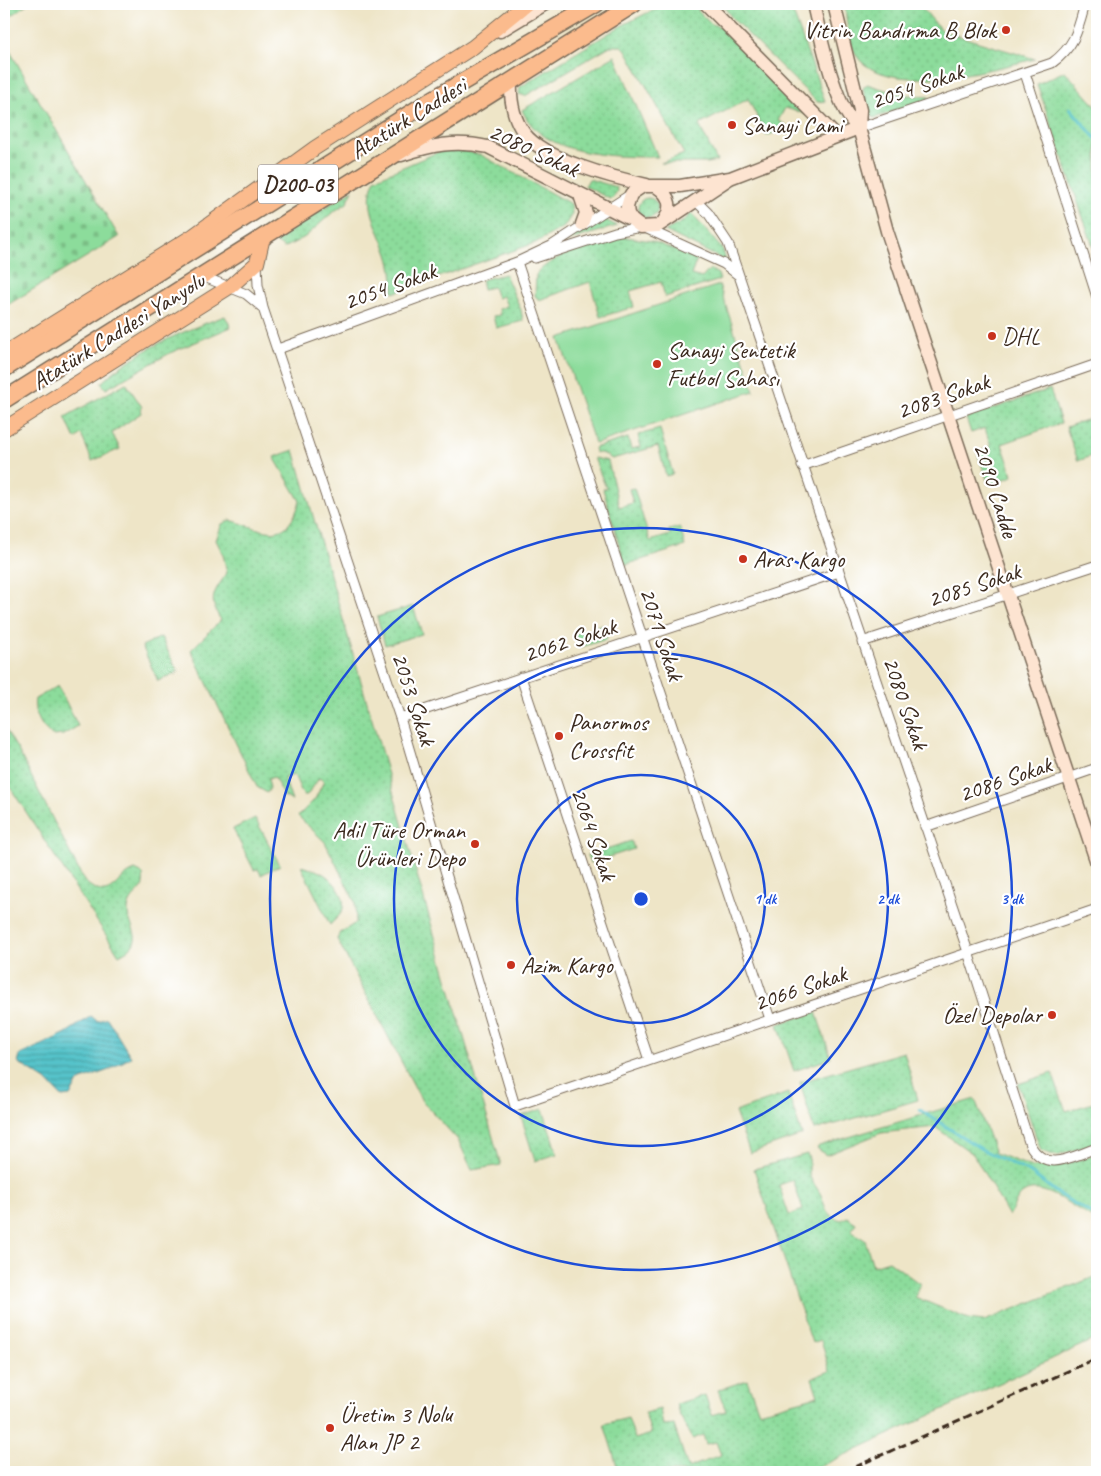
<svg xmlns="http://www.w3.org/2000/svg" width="1101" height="1476" viewBox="0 0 1101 1476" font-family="Caveat,sans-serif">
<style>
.grass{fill:url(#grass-dots);stroke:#64835c;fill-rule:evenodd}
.cemetery{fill:url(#cemetery-stones);stroke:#64835c}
.pitch{fill:#8cdc9b;stroke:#64835c}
.water{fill:url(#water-rules);stroke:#487674}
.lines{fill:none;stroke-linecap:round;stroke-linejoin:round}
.stream{stroke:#55c3ca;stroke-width:3}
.street-casing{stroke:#7a6b59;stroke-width:11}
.secondary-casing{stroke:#7a6b59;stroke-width:15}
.primary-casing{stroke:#7a6b59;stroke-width:16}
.highway-casing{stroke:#7a6b59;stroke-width:19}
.street{stroke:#fff;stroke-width:9}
.secondary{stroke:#fde4d1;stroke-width:12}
.primary{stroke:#fbbb8d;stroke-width:14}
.highway{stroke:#fbbb8d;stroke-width:16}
.rail{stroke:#3b2a1e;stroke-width:3;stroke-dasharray:8 4;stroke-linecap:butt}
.ring{fill:none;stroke:#1d4ed8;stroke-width:2.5}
.poi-dot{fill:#c8321e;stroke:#fff;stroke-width:2}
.labels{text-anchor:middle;stroke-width:4.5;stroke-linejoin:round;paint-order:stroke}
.shield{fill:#fff;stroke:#766a62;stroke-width:1}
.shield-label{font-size:22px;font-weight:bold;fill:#3b2a1e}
.poi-label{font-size:24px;fill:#3b2a1e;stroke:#fff;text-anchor:start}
.street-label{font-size:24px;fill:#3b2a1e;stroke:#fff}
.centre{fill:#1d4ed8;stroke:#fff;stroke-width:2.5}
.ring-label{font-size:15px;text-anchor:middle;font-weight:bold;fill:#1d4ed8;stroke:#fff;stroke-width:4.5;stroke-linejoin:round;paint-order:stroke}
</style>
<defs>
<pattern id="grass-dots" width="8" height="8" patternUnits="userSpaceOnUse" patternTransform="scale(1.25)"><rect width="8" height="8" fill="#8cdc9b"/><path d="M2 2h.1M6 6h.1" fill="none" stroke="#7abd85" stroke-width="1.8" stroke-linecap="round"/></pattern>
<pattern id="cemetery-stones" width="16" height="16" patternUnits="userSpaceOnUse" patternTransform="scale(1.25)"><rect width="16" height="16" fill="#8cdc9b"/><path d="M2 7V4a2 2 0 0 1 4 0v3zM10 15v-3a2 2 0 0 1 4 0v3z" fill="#7abd85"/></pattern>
<pattern id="water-rules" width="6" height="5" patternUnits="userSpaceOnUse" patternTransform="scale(1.25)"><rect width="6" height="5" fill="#55c3ca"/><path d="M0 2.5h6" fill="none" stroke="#489fa3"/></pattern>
</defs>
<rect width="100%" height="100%" fill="#fff"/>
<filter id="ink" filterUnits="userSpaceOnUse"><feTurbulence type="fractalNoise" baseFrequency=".02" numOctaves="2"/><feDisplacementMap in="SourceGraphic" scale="10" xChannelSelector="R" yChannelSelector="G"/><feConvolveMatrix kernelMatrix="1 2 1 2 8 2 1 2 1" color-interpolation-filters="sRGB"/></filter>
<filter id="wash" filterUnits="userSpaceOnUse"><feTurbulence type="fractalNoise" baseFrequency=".0096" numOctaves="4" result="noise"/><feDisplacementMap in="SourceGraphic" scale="20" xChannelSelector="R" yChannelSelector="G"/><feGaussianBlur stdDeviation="1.12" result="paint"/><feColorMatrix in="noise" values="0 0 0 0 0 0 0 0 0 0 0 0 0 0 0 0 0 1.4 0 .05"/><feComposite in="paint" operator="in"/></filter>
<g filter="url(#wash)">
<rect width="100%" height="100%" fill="#eee5c7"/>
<path class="grass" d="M 4,4 L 27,4 L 5,21 Z
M 665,4 L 700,4 L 698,11 L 711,24 L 722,27 L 809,115 L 785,108 L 778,121 L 788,126 L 767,136 L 748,99 L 699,125 L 717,161 L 707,163 L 661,163 L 684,154 L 626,50 L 622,46 L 610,46 L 525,96 L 519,94 L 520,87 L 619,27 Z
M 722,4 L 790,4 L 825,101 L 817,102 L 732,18 Z
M 845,4 L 919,4 L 942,31 L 1035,59 C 992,69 903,94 864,64 C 849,53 846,21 845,4 Z
M 615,56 L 658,157 C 615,157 542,157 522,110 Z
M 1065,71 L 1097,107 L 1097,258 L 1037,84 Z
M 867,84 L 898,94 L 929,97 L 928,100 L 874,118 L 868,112 L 863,88 Z
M 445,149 L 464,151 L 481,155 L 571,204 L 572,214 L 564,227 L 535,243 L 393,293 C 393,284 393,274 391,265 C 385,236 360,209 375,179 Z
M 589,179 L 616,187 L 617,191 L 613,198 L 610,199 L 585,186 Z
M 353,190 L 347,203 L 333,212 L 305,237 L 284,248 L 277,243 L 276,238 Z
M638 208a10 10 0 1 1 20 0a10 10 0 1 1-20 0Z
M 691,213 L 723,250 L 726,261 L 665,231 L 684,221 Z
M 602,218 L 617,226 L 554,245 L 581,232 Z
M 626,237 L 652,241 L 697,259 L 691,275 L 702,278 L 710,269 L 718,274 L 720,280 L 665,297 L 661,282 L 630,291 L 634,307 L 600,317 L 590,282 L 539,300 L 535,296 L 536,275 C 548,256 604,239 626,237 Z
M 505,274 L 521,310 L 523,321 L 496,328 L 493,316 L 500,315 L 499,309 L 507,306 L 503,296 L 497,298 L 493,287 L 483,289 L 481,280 Z
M 225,316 L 231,327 L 170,353 L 106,389 L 101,383 C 136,350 181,332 225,316 Z
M 126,383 L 142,407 L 141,413 L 112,433 L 120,449 L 92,461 L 81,434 L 75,439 L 65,417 Z
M 1050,389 L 1061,423 L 1002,444 L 1013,476 L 989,485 L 977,452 L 991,447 L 985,428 L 971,433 L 966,418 Z
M 1097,416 L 1097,454 L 1078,461 L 1066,427 Z
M 660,429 L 673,474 L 666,476 L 658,446 L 612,459 L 604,454 L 595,452 L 594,448 L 628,438 L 631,449 L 641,447 L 638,435 Z
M 294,450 L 501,1165 L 472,1170 L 458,1140 L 422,1101 L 337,939 L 341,932 L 356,923 L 355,902 L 325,842 L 298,816 L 315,799 L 324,781 L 319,778 L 309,793 L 304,797 L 294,775 L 284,778 L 292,801 L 284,796 L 274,777 L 268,779 L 270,788 L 267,793 L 257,787 L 191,650 L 221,620 C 207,599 214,592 227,573 L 223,554 L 216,540 L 222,524 L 230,520 C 264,529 286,548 300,501 L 274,457 Z
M 594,458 L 608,461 L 619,507 L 633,503 L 629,489 L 634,488 L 650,541 L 670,535 L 669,530 L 680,527 L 685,546 L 625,565 L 603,489 L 606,488 Z
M 413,606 L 422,634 L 385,645 L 377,617 Z
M 603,625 L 607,639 L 578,648 L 574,634 Z
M 161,637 L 178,672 L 158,681 L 142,646 Z
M 58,686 L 78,726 L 63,735 L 54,736 C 43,731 32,712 35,699 Z
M 4,727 L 18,750 L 84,881 C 112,906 113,878 135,870 L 143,874 C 146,894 134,890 129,905 C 122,925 153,939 119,955 L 4,778 Z
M 255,818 L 280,865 L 261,875 L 258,869 L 254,870 L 233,829 Z
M 631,841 L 634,849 L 590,863 L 587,855 Z
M 301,866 C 307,868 314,869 320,872 C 333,878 350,899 341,913 C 338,918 333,921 330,925 Z
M 816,1012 L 831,1058 L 794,1071 L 778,1024 Z
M 904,1052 L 918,1100 L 814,1130 L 800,1082 Z
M 1052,1073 L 1066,1111 L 1097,1102 L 1097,1142 L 1057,1156 L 1041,1151 L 1018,1084 Z
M 788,1093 L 802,1135 L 750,1153 L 735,1112 Z
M 975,1099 L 995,1153 L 1032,1167 L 1054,1167 L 1097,1155 L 1097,1220 C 1079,1213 1043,1179 1023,1193 C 1016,1198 1013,1209 1009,1216 L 973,1154 L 935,1127 L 881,1133 L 826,1155 L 817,1148 L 819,1146 Z
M 543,1109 L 557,1154 L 535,1161 L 521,1116 Z
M 807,1154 C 812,1162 807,1169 810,1177 C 813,1183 818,1189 821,1195 C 826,1208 826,1217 842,1220 L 847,1217 L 856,1223 L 851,1231 L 865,1240 L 873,1266 L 889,1261 L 920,1284 L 915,1297 L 968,1319 L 984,1321 L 1097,1276 L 1097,1338 L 808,1472 L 619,1472 L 604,1424 L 628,1418 L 635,1439 L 651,1434 L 645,1413 L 660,1409 L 663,1426 L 674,1425 L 688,1468 L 721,1455 L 716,1442 L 706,1444 L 703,1435 L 693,1439 L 679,1414 L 676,1404 L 705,1395 L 712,1415 L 726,1411 L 718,1390 L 747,1380 L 759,1412 L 818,1396 L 812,1378 L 830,1371 L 821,1340 L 812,1343 L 754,1169 ZM 793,1180 L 803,1210 L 789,1215 L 779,1185 Z"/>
<path class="cemetery" d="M 4,41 L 119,237 L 4,307 Z"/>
<path class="pitch" d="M 719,285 L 754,391 L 595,444 L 559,338 Z"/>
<path class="water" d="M 91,1016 L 97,1021 L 107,1018 L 131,1057 L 109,1070 L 79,1081 L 70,1096 L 62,1097 L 46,1080 L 18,1063 L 20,1055 L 66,1033 Z"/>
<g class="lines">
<path class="stream" d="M 1070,108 L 1097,140
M 920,1110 L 983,1150 L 1031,1173 L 1060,1195 L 1097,1217"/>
</g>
</g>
<g filter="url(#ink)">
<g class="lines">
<g class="street-casing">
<path id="street" d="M 1025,73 L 1097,297
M 859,128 L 1052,63 C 1075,46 1078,30 1085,4
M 695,200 L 708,213 L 728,243 L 968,952 L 1030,1145 C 1047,1174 1072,1156 1097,1148
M 645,228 L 724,264 L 738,275
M 535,258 L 615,232 L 641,227
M 517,262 L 770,1019
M 257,263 L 258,285 L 263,308 L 400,718 L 515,1106 L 1097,909
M 202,276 L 246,294 L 263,308
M 278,349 L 517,262 L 551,246 L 631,194
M 802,466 L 1097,364
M 862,642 L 1097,565
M 521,677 L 649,1060
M 400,718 L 839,572
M 925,827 L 1097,768"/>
</g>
<g class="secondary-casing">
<path id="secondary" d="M 706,4 L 836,136
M 813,4 C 820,33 835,111 859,128
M 834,4 L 860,110 L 859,128 L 887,231 L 1097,863
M 500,31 L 545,4
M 511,81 C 510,100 513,118 524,133 C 544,160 615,178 647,185
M 401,155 C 432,145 455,140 488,147 L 632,220
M 730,178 L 680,186 L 643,186 L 631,194 L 627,207 L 628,214 L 632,220 L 641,227 L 658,226 L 730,178 L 859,128
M 657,187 C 671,196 673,209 663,222
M 580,195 L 586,213 L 582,224"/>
</g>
<g class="primary-casing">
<path id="primary" d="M 4,354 L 193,236 L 315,148 L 473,47 L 526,4
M 4,429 L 231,286 L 257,263 L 263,237"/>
</g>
<g class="highway-casing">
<path id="highway" d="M 4,369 L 430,101 L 596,4
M 4,400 L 634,4"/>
</g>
<use href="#street" class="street"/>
<use href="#secondary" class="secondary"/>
<use href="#primary" class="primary"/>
<use href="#highway" class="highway"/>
<path class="rail" d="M 844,1472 L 1097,1358"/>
</g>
</g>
<g class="ring">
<circle cx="641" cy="899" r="124"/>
<circle cx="641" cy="899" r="247"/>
<circle cx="641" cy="899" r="371"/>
</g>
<g class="poi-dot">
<circle cx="1006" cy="30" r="5"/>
<circle cx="732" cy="125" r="5"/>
<circle cx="992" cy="336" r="5"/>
<circle cx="657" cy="364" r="5"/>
<circle cx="743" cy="559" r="5"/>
<circle cx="559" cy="736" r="5"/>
<circle cx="475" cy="844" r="5"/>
<circle cx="511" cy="965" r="5"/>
<circle cx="1052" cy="1015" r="5"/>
<circle cx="330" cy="1428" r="5"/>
</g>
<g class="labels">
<rect class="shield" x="258" y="164.5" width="80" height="39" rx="4"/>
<g class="shield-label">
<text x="298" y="192">D200-03</text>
</g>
<g class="poi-label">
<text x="996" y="38" text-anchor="end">Vitrin Bandırma B Blok</text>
<text x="742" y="133">Sanayi Cami</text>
<text x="1002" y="344">DHL</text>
<text x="667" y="358">Sanayi Sentetik<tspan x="667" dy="28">Futbol Sahası</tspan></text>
<text x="753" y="567">Aras Kargo</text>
<text x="569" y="730">Panormos<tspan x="569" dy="28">Crossfit</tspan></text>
<text x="465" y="838" text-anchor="end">Adil Türe Orman<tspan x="465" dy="28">Ürünleri Depo</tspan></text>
<text x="521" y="973">Azim Kargo</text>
<text x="1042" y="1023" text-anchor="end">Özel Depolar</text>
<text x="340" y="1422">Üretim 3 Nolu<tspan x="340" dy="28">Alan JP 2</tspan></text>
</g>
<g class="street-label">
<text transform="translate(917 86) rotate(-19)" y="8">2054 Sokak</text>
<text transform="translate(408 118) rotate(-32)" y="8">Atatürk Caddesi</text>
<text transform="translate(534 150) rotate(25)" y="8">2080 Sokak</text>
<text transform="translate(390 286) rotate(-20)" y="8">2054 Sokak</text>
<text transform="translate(118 331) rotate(-32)" y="8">Atatürk Caddesi Yanyolu</text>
<text transform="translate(943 396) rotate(-19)" y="8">2083 Sokak</text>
<text transform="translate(996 490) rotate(72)" y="8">2090 Cadde</text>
<text transform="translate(974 585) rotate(-18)" y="8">2085 Sokak</text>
<text transform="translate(662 634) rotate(72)" y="8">2071 Sokak</text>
<text transform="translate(570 640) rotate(-18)" y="8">2062 Sokak</text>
<text transform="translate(414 699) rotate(72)" y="8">2053 Sokak</text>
<text transform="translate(906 703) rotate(71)" y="8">2080 Sokak</text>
<text transform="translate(1005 779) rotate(-19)" y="8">2086 Sokak</text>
<text transform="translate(594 834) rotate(71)" y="8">2064 Sokak</text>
<text transform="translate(800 988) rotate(-19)" y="8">2066 Sokak</text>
</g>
</g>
<circle cx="641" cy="899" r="8" class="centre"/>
<g class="ring-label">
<text x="765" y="904">1 dk</text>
<text x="888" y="904">2 dk</text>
<text x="1012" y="904">3 dk</text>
</g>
<rect width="1101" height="1476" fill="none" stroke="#fff" stroke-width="20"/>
</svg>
